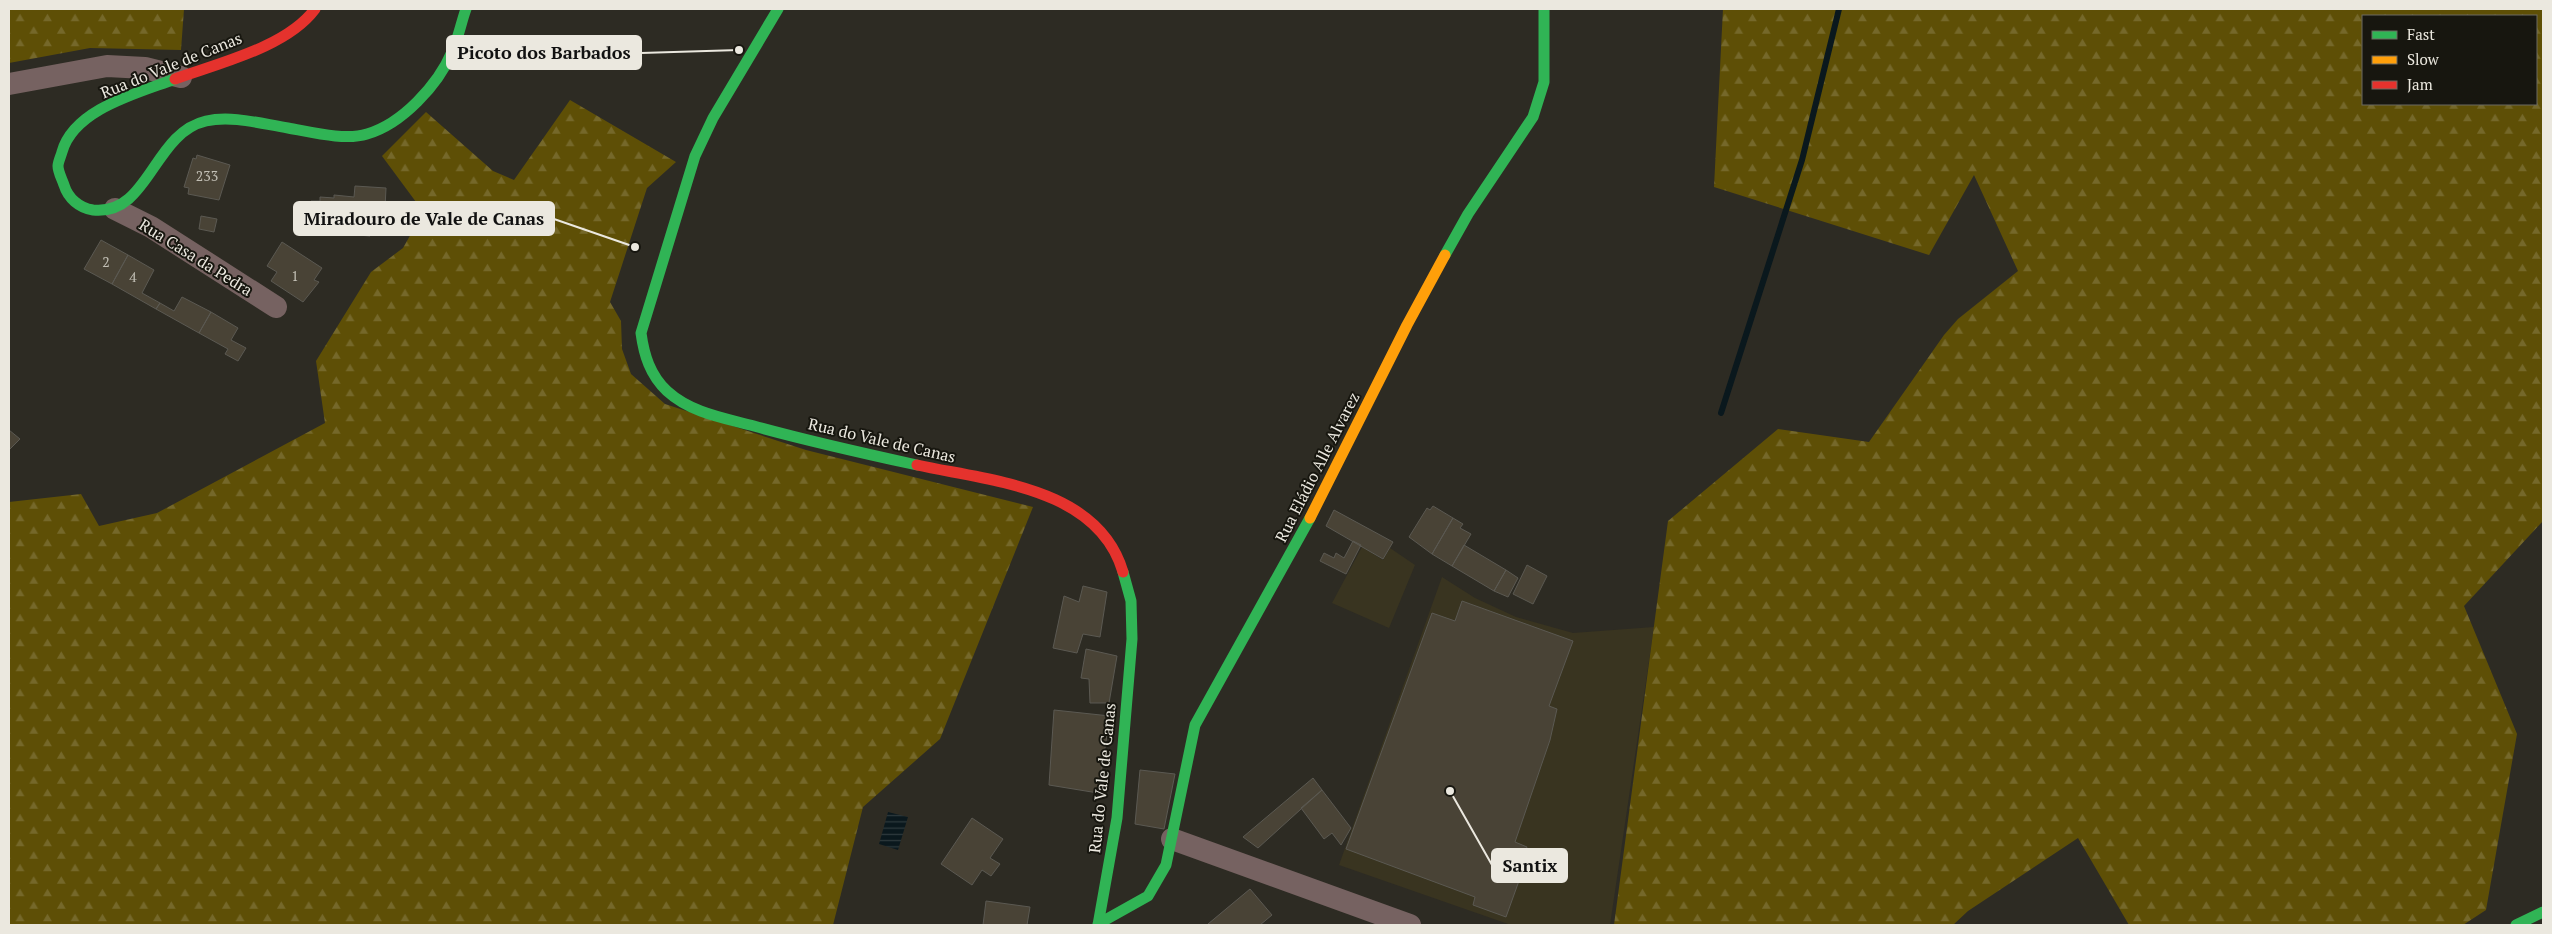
<svg xmlns="http://www.w3.org/2000/svg" width="2552" height="934" viewBox="0 0 2552 934" font-family="'PT Serif',serif">
<style>
.built{fill:#393420}
.forest{fill:url(#forest-firs);fill-rule:evenodd}
.water{fill:url(#water-rules)}
.lines{fill:none;stroke-linecap:round;stroke-linejoin:round}
.stream{stroke:#0a181d;stroke-width:6}
.building{fill:#494336;stroke:#5b5952}
.street{stroke:#766261;stroke-width:22}
.fast{stroke:#30b455;stroke-width:11}
.slow{stroke:#ff9f0a;stroke-width:11}
.jam{stroke:#e5322d;stroke-width:11}
.labels{text-anchor:middle;stroke-width:4;stroke-linejoin:round;paint-order:stroke}
.number-label{font-size:14px;fill:#c2bfb5}
.street-label{font-size:16px;fill:#ebe8df;stroke:#17160f}
.leader{fill:none;stroke:#ebe8df;stroke-width:2}
.callout-dot{fill:#ebe8df;stroke:#17160f;stroke-width:2}
.callout{fill:#ebe8df;stroke:#ebe8df;stroke-width:2}
.callout-label{font-size:18px;text-anchor:middle;font-weight:bold;fill:#111}
</style>
<defs>
<pattern id="forest-firs" width="22" height="20" patternUnits="userSpaceOnUse" patternTransform="scale(1.25)"><rect width="22" height="20" fill="#5e4f06"/><path d="M5 1l3.5 6h-7zM16 11l3.5 6h-7z" fill="#75682a"/></pattern>
<pattern id="water-rules" width="6" height="5" patternUnits="userSpaceOnUse" patternTransform="scale(1.25)"><rect width="6" height="5" fill="#0a181d"/><path d="M0 2.5h6" fill="none" stroke="#2e3a3d"/></pattern>
</defs>
<rect width="100%" height="100%" fill="#2d2b23"/>
<path class="built" d="M 1362,547 L 1383,560 L 1390,548 L 1415,565 L 1389,628 L 1332,603 Z
M 1442,577 L 1475,598 L 1516,617 L 1573,633 L 1654,627 L 1610,925 L 1511,925 L 1339,865 Z"/>
<path class="forest" d="M 9,9 L 184,9 L 181,50 L 90,48 L 9,63 Z
M 1723,9 L 2543,9 L 2543,521 L 2464,606 L 2517,734 L 2486,910 L 2463,925 L 2129,925 L 2078,838 L 1968,911 L 1953,925 L 1614,925 L 1668,521 L 1778,429 L 1869,442 L 1944,335 L 1958,319 L 2018,271 L 1974,175 L 1929,255 L 1714,187 ZM 2363,16 L 2536,16 L 2536,104 L 2363,104 Z
M 570,100 L 676,162 L 647,188 L 610,302 L 621,321 L 622,349 L 631,374 L 665,404 L 806,450 L 1033,507 L 940,739 L 863,807 L 833,925 L 9,925 L 9,502 L 81,494 L 99,526 L 157,513 L 325,423 L 316,361 L 371,272 L 403,248 L 416,225 L 416,202 L 382,156 L 426,112 L 493,171 L 514,180 Z"/>
<path class="water" d="M 888,812 L 908,817 L 898,850 L 879,844 Z"/>
<g class="lines">
<path class="stream" d="M 1721,413 L 1802,160 L 1839,9"/>
</g>
<path class="building" d="M 197,155 L 230,165 L 219,200 L 188,194 L 189,188 L 184,187 L 193,158 L 196,159 Z
M 355,186 L 386,188 L 384,228 L 370,227 L 370,236 L 321,232 L 322,227 L 309,226 L 311,201 L 320,201 L 320,197 L 334,198 L 334,195 L 354,197 Z
M 201,216 L 217,219 L 214,232 L 199,229 Z
M 101,240 L 128,255 L 112,284 L 84,269 Z
M 282,242 L 322,268 L 314,280 L 319,282 L 303,302 L 271,281 L 277,272 L 267,266 Z
M 128,255 L 154,270 L 142,293 L 160,303 L 156,309 L 112,284 Z
M 182,297 L 211,312 L 199,333 L 156,309 L 160,303 L 174,311 Z
M 211,312 L 238,328 L 231,340 L 246,348 L 238,361 L 225,354 L 228,349 L 199,333 Z
M 9,430 L 20,439 L 9,450 Z
M 1433,506 L 1453,518 L 1432,554 L 1409,537 L 1427,508 L 1430,510 Z
M 1334,510 L 1393,542 L 1383,559 L 1326,526 Z
M 1453,518 L 1463,524 L 1460,528 L 1471,534 L 1452,566 L 1432,554 Z
M 1353,541 L 1361,545 L 1346,574 L 1320,561 L 1324,553 L 1334,558 L 1336,553 L 1344,558 Z
M 1464,545 L 1506,570 L 1494,591 L 1452,566 Z
M 1527,565 L 1547,576 L 1533,604 L 1513,594 Z
M 1506,570 L 1518,578 L 1508,597 L 1494,591 Z
M 1083,586 L 1107,592 L 1100,637 L 1083,634 L 1077,653 L 1053,648 L 1064,596 L 1079,602 Z
M 1462,601 L 1573,641 L 1549,706 L 1557,709 L 1550,740 L 1515,842 L 1527,847 L 1516,877 L 1520,878 L 1506,917 L 1473,905 L 1475,897 L 1346,849 L 1432,613 L 1455,621 Z
M 1086,649 L 1117,656 L 1109,703 L 1090,703 L 1089,679 L 1081,678 Z
M 1054,710 L 1110,716 L 1098,793 L 1049,785 Z
M 1140,770 L 1175,774 L 1164,829 L 1135,824 Z
M 1313,778 L 1322,790 L 1258,848 L 1243,837 Z
M 1322,790 L 1351,828 L 1341,845 L 1332,833 L 1324,839 L 1301,808 Z
M 972,818 L 1003,839 L 990,858 L 1000,864 L 991,876 L 982,870 L 972,885 L 941,864 Z
M 1250,889 L 1272,915 L 1260,925 L 1209,925 L 1208,924 Z
M 986,901 L 1030,907 L 1027,925 L 983,925 Z"/>
<g class="lines">
<path class="street" d="M 9,84 L 107,66 L 145,68 L 181,77
M 115,209 L 151,227 L 276,307
M 1172,839 L 1410,925"/>
<path class="fast" d="M 778,9 L 713,118 L 695,156 L 641,333 C 644,355 650,375 667,391 C 691,413 724,418 754,426 C 808,441 862,453 917,465
M 175,79 C 138,93 74,109 62,152 C 61,156 58,162 58,166 C 58,172 62,179 64,185 C 68,198 79,208 93,210 C 149,216 153,133 206,121 C 232,115 262,124 288,128 C 311,132 345,141 367,134 C 402,124 438,85 452,52 C 458,39 461,23 466,9
M 1445,255 L 1468,214 L 1533,117 L 1544,82 L 1544,9
M 1098,924 L 1148,896 L 1166,865 L 1195,725 L 1310,518
M 1098,925 L 1117,818 L 1132,639 L 1131,601 L 1123,572
M 2516,925 L 2543,912"/>
<path class="slow" d="M 1310,518 L 1407,325 L 1445,255"/>
<path class="jam" d="M 175,79 C 219,63 287,47 315,9
M 917,465 C 990,481 1098,487 1123,572"/>
</g>
<g class="labels">
<g class="number-label">
<text x="207" y="181">233</text>
<text x="106" y="267">2</text>
<text x="295" y="281">1</text>
<text x="133" y="282">4</text>
</g>
<g class="street-label">
<text transform="translate(171 65) rotate(-22)" y="6">Rua do Vale de Canas</text>
<text transform="translate(196 257) rotate(32)" y="6">Rua Casa da Pedra</text>
<text transform="translate(882 440) rotate(13)" y="6">Rua do Vale de Canas</text>
<text transform="translate(1317 467) rotate(-63)" y="6">Rua Eládio Alle Alvarez</text>
<text transform="translate(1102 778) rotate(-84)" y="6">Rua do Vale de Canas</text>
</g>
</g>
<path class="leader" d="M739 50L641 53M635 247L554 219M1450 791L1492 865"/>
<g class="callout-dot">
<circle cx="739" cy="50" r="5"/>
<circle cx="635" cy="247" r="5"/>
<circle cx="1450" cy="791" r="5"/>
</g>
<g class="callout">
<rect x="447" y="36" width="194" height="33" rx="5"/>
<rect x="294" y="202" width="260" height="33" rx="5"/>
<rect x="1492" y="849" width="75" height="33" rx="5"/>
</g>
<g class="callout-label">
<text x="544" y="59">Picoto dos Barbados</text>
<text x="424" y="225">Miradouro de Vale de Canas</text>
<text x="1530" y="872">Santix</text>
</g>
<rect width="2552" height="934" fill="none" stroke="#ebe8df" stroke-width="20"/>
<rect x="2362" y="15" width="175" height="90" fill="#17160f" stroke="#6c6a62"/>
<rect x="2372" y="31" width="25" height="8" fill="#30b455" stroke="#6c6a62"/>
<text x="2407" y="40" font-size="15" fill="#ebe8df">Fast</text>
<rect x="2372" y="56" width="25" height="8" fill="#ff9f0a" stroke="#6c6a62"/>
<text x="2407" y="65" font-size="15" fill="#ebe8df">Slow</text>
<rect x="2372" y="81" width="25" height="8" fill="#e5322d" stroke="#6c6a62"/>
<text x="2407" y="90" font-size="15" fill="#ebe8df">Jam</text>
</svg>
